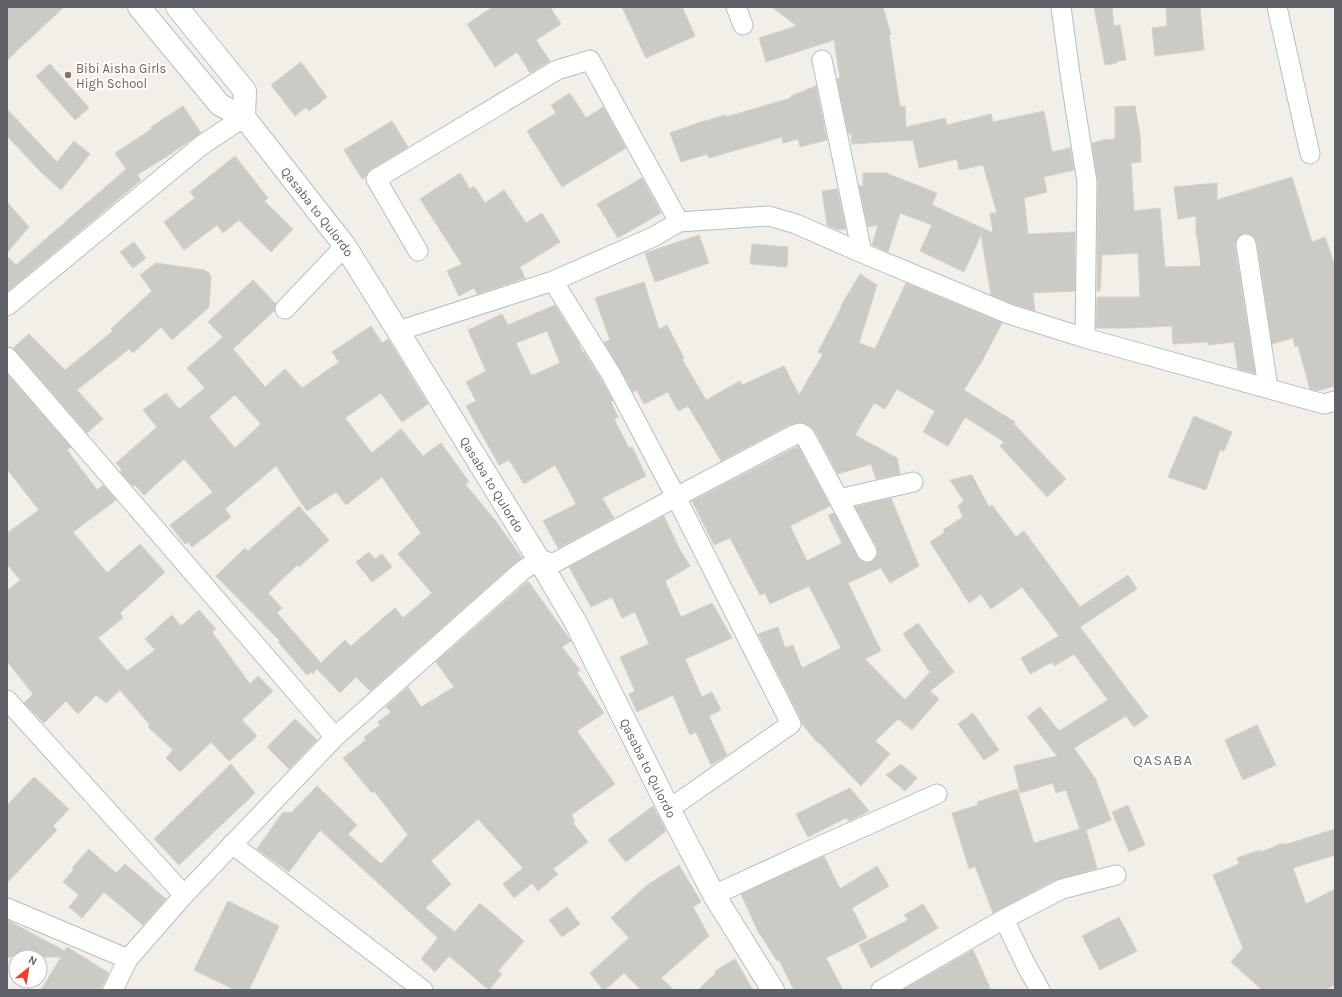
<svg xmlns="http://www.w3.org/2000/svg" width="1342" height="997" viewBox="0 0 1342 997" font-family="Karla,sans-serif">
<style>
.building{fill:#cccac4;stroke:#d6d1c4;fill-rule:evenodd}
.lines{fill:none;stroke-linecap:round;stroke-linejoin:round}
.minor-casing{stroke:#b9bcc1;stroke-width:21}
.tertiary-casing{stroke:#b9bcc1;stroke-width:24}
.minor{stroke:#fff;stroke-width:19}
.tertiary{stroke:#fff;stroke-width:22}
.education-dot{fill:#8d6e63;stroke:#fff;stroke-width:1.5}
.labels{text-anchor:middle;stroke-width:4;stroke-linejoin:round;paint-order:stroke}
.education-label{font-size:13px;fill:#785e54;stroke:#fff;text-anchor:start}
.street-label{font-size:13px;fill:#5e6268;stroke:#fff}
.quarter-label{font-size:15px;letter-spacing:1px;fill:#6f747a;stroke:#fff}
</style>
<rect width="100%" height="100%" fill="#f1efe7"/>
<path class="building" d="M 7,7 L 64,7 L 7,60 Z
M 493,7 L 550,7 L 561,24 L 536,40 L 550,61 L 530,73 L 517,52 L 495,67 L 467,24 Z
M 622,7 L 682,7 L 695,36 L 646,58 Z
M 772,7 L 883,7 L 891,35 L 889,35 L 900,107 L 905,106 L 906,127 L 945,118 L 947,125 L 991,114 L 993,122 L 1044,111 L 1052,152 L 1070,148 L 1074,170 L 1044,177 L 1047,192 L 1024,198 L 1028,234 L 1075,232 L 1075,291 L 1033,293 L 1035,311 L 1013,304 L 991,295 L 981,235 L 964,272 L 920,251 L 932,225 L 900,213 L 888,252 L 872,245 L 878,225 L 868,227 L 859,186 L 863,186 L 863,173 L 886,173 L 937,193 L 932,205 L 993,233 L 990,213 L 997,213 L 983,165 L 959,170 L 957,159 L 919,168 L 913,140 L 852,144 L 851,133 L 848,134 L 837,79 L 840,78 L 834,40 L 766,62 L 759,38 L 797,26 Z
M 1094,7 L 1112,7 L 1114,26 L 1120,25 L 1126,60 L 1117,61 L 1117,63 L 1105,65 Z
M 1166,7 L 1200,7 L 1204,50 L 1155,56 L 1152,28 L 1167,26 Z
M 301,62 L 327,97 L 309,111 L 306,107 L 295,116 L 271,85 Z
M 50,64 L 89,108 L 75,120 L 36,76 Z
M 816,86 L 827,140 L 800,147 L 798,139 L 783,143 L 782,137 L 709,158 L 707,154 L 681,162 L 670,133 L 698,123 L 726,115 L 726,117 L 791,98 L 791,96 Z
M 570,93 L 586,118 L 603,107 L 626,148 L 562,187 L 527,131 L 556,113 L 551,105 Z
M 183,106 L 201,133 L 169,155 L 137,175 L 141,180 L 7,292 L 7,256 L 16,265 L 126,169 L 115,153 L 152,129 L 151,127 Z
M 1135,106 L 1140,135 L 1141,162 L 1131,163 L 1134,211 L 1160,208 L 1165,267 L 1201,266 L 1197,236 L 1196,235 L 1196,216 L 1178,219 L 1174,187 L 1217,183 L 1217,200 L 1292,177 L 1312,242 L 1325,237 L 1335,266 L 1335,386 L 1317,391 L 1310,389 L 1298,346 L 1295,347 L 1293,338 L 1272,344 L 1257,242 L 1254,237 L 1250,234 L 1244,233 L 1239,236 L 1236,240 L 1235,246 L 1255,373 L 1238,369 L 1234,342 L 1208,345 L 1208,342 L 1173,344 L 1172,326 L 1131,328 L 1096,328 L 1097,297 L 1140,297 L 1138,253 L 1102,255 L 1100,291 L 1097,291 L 1098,182 L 1092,143 L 1103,140 L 1115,139 L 1115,107 Z
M 7,109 L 57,162 L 74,141 L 90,154 L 61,190 L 41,172 L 7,136 Z
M 392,121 L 408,147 L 370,170 L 366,177 L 362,179 L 344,150 Z
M 235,156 L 268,198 L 264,201 L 293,229 L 271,252 L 239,220 L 223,233 L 217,225 L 184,250 L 164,222 L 195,198 L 190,192 Z
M 460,173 L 470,189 L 474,186 L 485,203 L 504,190 L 526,223 L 542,213 L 560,242 L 520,267 L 525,278 L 477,294 L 474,288 L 459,296 L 447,271 L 462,264 L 420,199 Z
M 642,178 L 661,213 L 618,238 L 597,204 Z
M 837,189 L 846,229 L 838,230 L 827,225 L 822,191 Z
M 7,202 L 29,227 L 7,253 Z
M 699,235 L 709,263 L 655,282 L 645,253 Z
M 134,242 L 146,258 L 133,268 L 120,252 Z
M 752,244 L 788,247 L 787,267 L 750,264 Z
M 156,263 L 204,270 L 209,273 L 211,278 L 209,307 L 172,340 L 161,327 L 133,353 L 129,349 L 77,390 L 103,419 L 87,433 L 13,348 L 29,334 L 65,370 L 113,331 L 111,329 L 152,291 L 140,275 Z
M 860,274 L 877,285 L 859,343 L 875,349 L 906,283 L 1002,323 L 980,365 L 980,364 L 964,390 L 1015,422 L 1014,424 L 1066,479 L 1047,497 L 1000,446 L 1004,442 L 965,417 L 948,446 L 923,432 L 935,411 L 897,389 L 885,409 L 874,403 L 855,435 L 897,458 L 900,474 L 876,479 L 871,464 L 838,474 L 815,431 L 811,427 L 801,422 L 789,425 L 721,461 L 688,406 L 678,411 L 668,392 L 644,404 L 637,390 L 633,392 L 604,342 L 610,340 L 595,298 L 644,282 L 659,329 L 667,325 L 684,358 L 682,359 L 706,400 L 740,381 L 742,385 L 784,366 L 799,395 L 823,354 L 818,352 L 842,306 L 841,306 Z
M 253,280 L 276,304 L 274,311 L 233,349 L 265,387 L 285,369 L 302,388 L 339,362 L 332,352 L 371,326 L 382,343 L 388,339 L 428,404 L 402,422 L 381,393 L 345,418 L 372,453 L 401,429 L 423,456 L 441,443 L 469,482 L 465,484 L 498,524 L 522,558 L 516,562 L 370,691 L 356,677 L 340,693 L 317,669 L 313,674 L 311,672 L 307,675 L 278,642 L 280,641 L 216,576 L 245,548 L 248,551 L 299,506 L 329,540 L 299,567 L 297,565 L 268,593 L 282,608 L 277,613 L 321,663 L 345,640 L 351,646 L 395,608 L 403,618 L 432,593 L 398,554 L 421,533 L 382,477 L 346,505 L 336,492 L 307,511 L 276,466 L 225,509 L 231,517 L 192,547 L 188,542 L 185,544 L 170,525 L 213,492 L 184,459 L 144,495 L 135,485 L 133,486 L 120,472 L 122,470 L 116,463 L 157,427 L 143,410 L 166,393 L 179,409 L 205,388 L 187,368 L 223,337 L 208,322 ZM 235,395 L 261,424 L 235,448 L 209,417 Z
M 555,305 L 578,342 L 583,353 L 584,352 L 601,379 L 613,401 L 611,402 L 618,417 L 614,419 L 629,448 L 632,447 L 646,476 L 602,498 L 614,518 L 558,548 L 543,521 L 576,504 L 555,465 L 524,484 L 509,460 L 499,465 L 466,406 L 476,401 L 466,382 L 486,371 L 468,330 L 502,314 L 508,325 ZM 547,331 L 560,363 L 533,375 L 533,374 L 531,375 L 516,343 Z
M 7,374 L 71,447 L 67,450 L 97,490 L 103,485 L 116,500 L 73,532 L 107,573 L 140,544 L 165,572 L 120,613 L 123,618 L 98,638 L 127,671 L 155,650 L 145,639 L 172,615 L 181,626 L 199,610 L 216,629 L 212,632 L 250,684 L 258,676 L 273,691 L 242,720 L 257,736 L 229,761 L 211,742 L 180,772 L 166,758 L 173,750 L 148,727 L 150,725 L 120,690 L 106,703 L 96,695 L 78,714 L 66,701 L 44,723 L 24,703 L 33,694 L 7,661 L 7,591 L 20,580 L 7,564 L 7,533 L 39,510 L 7,469 Z
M 1194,416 L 1232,432 L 1224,451 L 1220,450 L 1206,490 L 1168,477 Z
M 798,446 L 830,506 L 790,526 L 807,561 L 842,543 L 828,515 L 834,513 L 858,558 L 861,561 L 866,563 L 872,561 L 876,558 L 878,553 L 877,547 L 855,507 L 891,498 L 919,566 L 890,583 L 881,568 L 848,583 L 881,651 L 865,659 L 905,700 L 930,672 L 903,634 L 918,623 L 954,672 L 930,691 L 939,699 L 912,730 L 898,719 L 875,741 L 890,754 L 861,786 L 818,742 L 817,742 L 802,724 L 801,719 L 758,634 L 778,627 L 785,648 L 793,645 L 802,668 L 841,648 L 809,586 L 770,604 L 765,593 L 760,595 L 730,538 L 714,545 L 692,501 Z
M 972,475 L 989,507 L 992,505 L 1016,537 L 1024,531 L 1080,607 L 1128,575 L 1137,589 L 1080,627 L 1148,717 L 1134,727 L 1126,716 L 1074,748 L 1095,778 L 1111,820 L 1086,830 L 1097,868 L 1051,882 L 993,913 L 975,866 L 969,869 L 952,813 L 978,805 L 977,802 L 1017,789 L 1034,843 L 1080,829 L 1066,790 L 1056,793 L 1053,783 L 1020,793 L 1014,766 L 1057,756 L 1027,717 L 1040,707 L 1059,731 L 1108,700 L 1074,654 L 1054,666 L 1052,662 L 1030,674 L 1021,658 L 1059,636 L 1022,587 L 991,609 L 981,594 L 969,603 L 930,542 L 945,532 L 943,530 L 963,517 L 958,506 L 964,501 L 950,480 Z
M 664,516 L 679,548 L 690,566 L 665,581 L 681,617 L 712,603 L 732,638 L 685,659 L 702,697 L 712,692 L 721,710 L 709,716 L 727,755 L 711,765 L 696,732 L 690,735 L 673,695 L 637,712 L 629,694 L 635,691 L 620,657 L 649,644 L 635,612 L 622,618 L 612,597 L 591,607 L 569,567 Z
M 369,552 L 375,559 L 382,554 L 392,567 L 372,582 L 356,562 Z
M 528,581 L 571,641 L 562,647 L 580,670 L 577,673 L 604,713 L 577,731 L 615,784 L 571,815 L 575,821 L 573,823 L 588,842 L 553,869 L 558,874 L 538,891 L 532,883 L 514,898 L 503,884 L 523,868 L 478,819 L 431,861 L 451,884 L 425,908 L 455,932 L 480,903 L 524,941 L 498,971 L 502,974 L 489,990 L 449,956 L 435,972 L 421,959 L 438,938 L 320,830 L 289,872 L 257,849 L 283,812 L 291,813 L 317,786 L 357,825 L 348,834 L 381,864 L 408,835 L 374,791 L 372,793 L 343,758 L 366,740 L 364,737 L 380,725 L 378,722 L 391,712 L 386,707 L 408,687 L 421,707 L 454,687 L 436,662 Z
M 973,713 L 999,750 L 984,760 L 958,724 Z
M 295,719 L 317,740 L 289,769 L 267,747 Z
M 1257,725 L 1276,765 L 1243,780 L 1225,740 Z
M 231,764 L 255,793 L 179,865 L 154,839 Z
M 901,764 L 917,778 L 905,791 L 886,775 Z
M 34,777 L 69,809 L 53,826 L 57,830 L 7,883 L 7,805 Z
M 850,788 L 869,811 L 849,821 L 846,818 L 808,837 L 796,814 Z
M 1128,805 L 1145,845 L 1129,852 L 1112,812 Z
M 653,806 L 666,831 L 626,862 L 608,840 Z
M 1335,829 L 1335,855 L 1293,868 L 1306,904 L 1335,889 L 1335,985 L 1324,990 L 1262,990 L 1231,962 L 1243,948 L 1213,875 L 1239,864 L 1237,858 L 1260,850 L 1261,852 L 1283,843 L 1284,845 Z
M 89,849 L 116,873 L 125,864 L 166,899 L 143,925 L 104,892 L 82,918 L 69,907 L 79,895 L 63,882 L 74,869 L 72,868 Z
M 824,856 L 840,889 L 877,866 L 889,886 L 852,908 L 867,938 L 826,958 L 843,990 L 794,990 L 779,960 L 777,961 L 760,934 L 759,934 L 741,894 Z
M 679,865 L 701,902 L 693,907 L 709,936 L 661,978 L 674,990 L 641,990 L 624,973 L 605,990 L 603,990 L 590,973 L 629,938 L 611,918 L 647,885 Z
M 228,901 L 279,926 L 249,990 L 235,990 L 194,970 Z
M 923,904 L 938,928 L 871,968 L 859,945 L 908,920 L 904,915 Z
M 567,907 L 580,924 L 562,937 L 549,920 Z
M 1119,917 L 1137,951 L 1100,970 L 1082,936 Z
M 7,920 L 65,951 L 67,947 L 109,973 L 100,990 L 41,990 L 61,957 L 7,957 Z
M 973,950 L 991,990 L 903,990 Z
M 735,959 L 753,990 L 698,990 L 716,973 L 715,971 Z"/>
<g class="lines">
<g class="minor-casing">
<path id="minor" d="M 736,7 L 743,25
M 1061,7 L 1071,81 L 1087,182 L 1085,338
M 1277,7 L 1310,154
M 822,60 L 862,253
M 1246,244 L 1268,387
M 418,251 L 376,179 L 557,70 L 590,60 L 679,222
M 553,281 L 611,374 L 676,497 L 791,724 L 669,809
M 7,306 L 202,145 L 244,117
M 285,309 L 345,246
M 398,331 L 553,281 L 653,237 L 679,222 L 769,216 L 796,224 L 862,253 L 1009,314 L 1085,338 L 1324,404 L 1335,401
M 7,357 L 335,737
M 839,499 L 913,482
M 7,700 L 184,895
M 232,844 L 423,990
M 714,895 L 818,847 L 937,794
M 7,908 L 128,959
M 1004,919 L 1026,965 L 1040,990
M 113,990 L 128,959 L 184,895 L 335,737 L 523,570 L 539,560 L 554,563 L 676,497 L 794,435 L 800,433 L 805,436 L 867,552
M 881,990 L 1004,919 L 1062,889 L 1116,875"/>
</g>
<g class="tertiary-casing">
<g id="tertiary">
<path d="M 139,7 L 220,105 L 244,117"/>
<path id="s1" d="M 177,7 L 245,91 L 244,117 L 345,246 L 398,331 L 539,560 L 576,623 L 669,809 L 714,895 L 773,990"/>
</g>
</g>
<use href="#minor" class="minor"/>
<use href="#tertiary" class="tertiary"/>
</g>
<circle class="education-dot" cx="68" cy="75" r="4"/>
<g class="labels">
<g class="education-label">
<text x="76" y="73">Bibi Aisha Girls<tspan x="76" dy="15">High School</tspan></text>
</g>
<g class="street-label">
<text dy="5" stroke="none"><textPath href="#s1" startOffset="254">Qasaba to Qulordo</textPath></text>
<text dy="5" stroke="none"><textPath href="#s1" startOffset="578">Qasaba to Qulordo</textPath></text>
<text dy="5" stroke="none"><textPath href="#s1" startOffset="902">Qasaba to Qulordo</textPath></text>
</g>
<g class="quarter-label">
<text x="1163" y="765">QASABA</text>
</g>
</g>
<rect width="1342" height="997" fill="none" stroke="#5e6268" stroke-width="16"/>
<g transform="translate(28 969) rotate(30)"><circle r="19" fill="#ffffff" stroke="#bfc0c3"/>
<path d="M0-3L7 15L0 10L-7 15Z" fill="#f3402a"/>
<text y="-6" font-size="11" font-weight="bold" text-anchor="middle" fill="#5e6268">N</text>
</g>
</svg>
